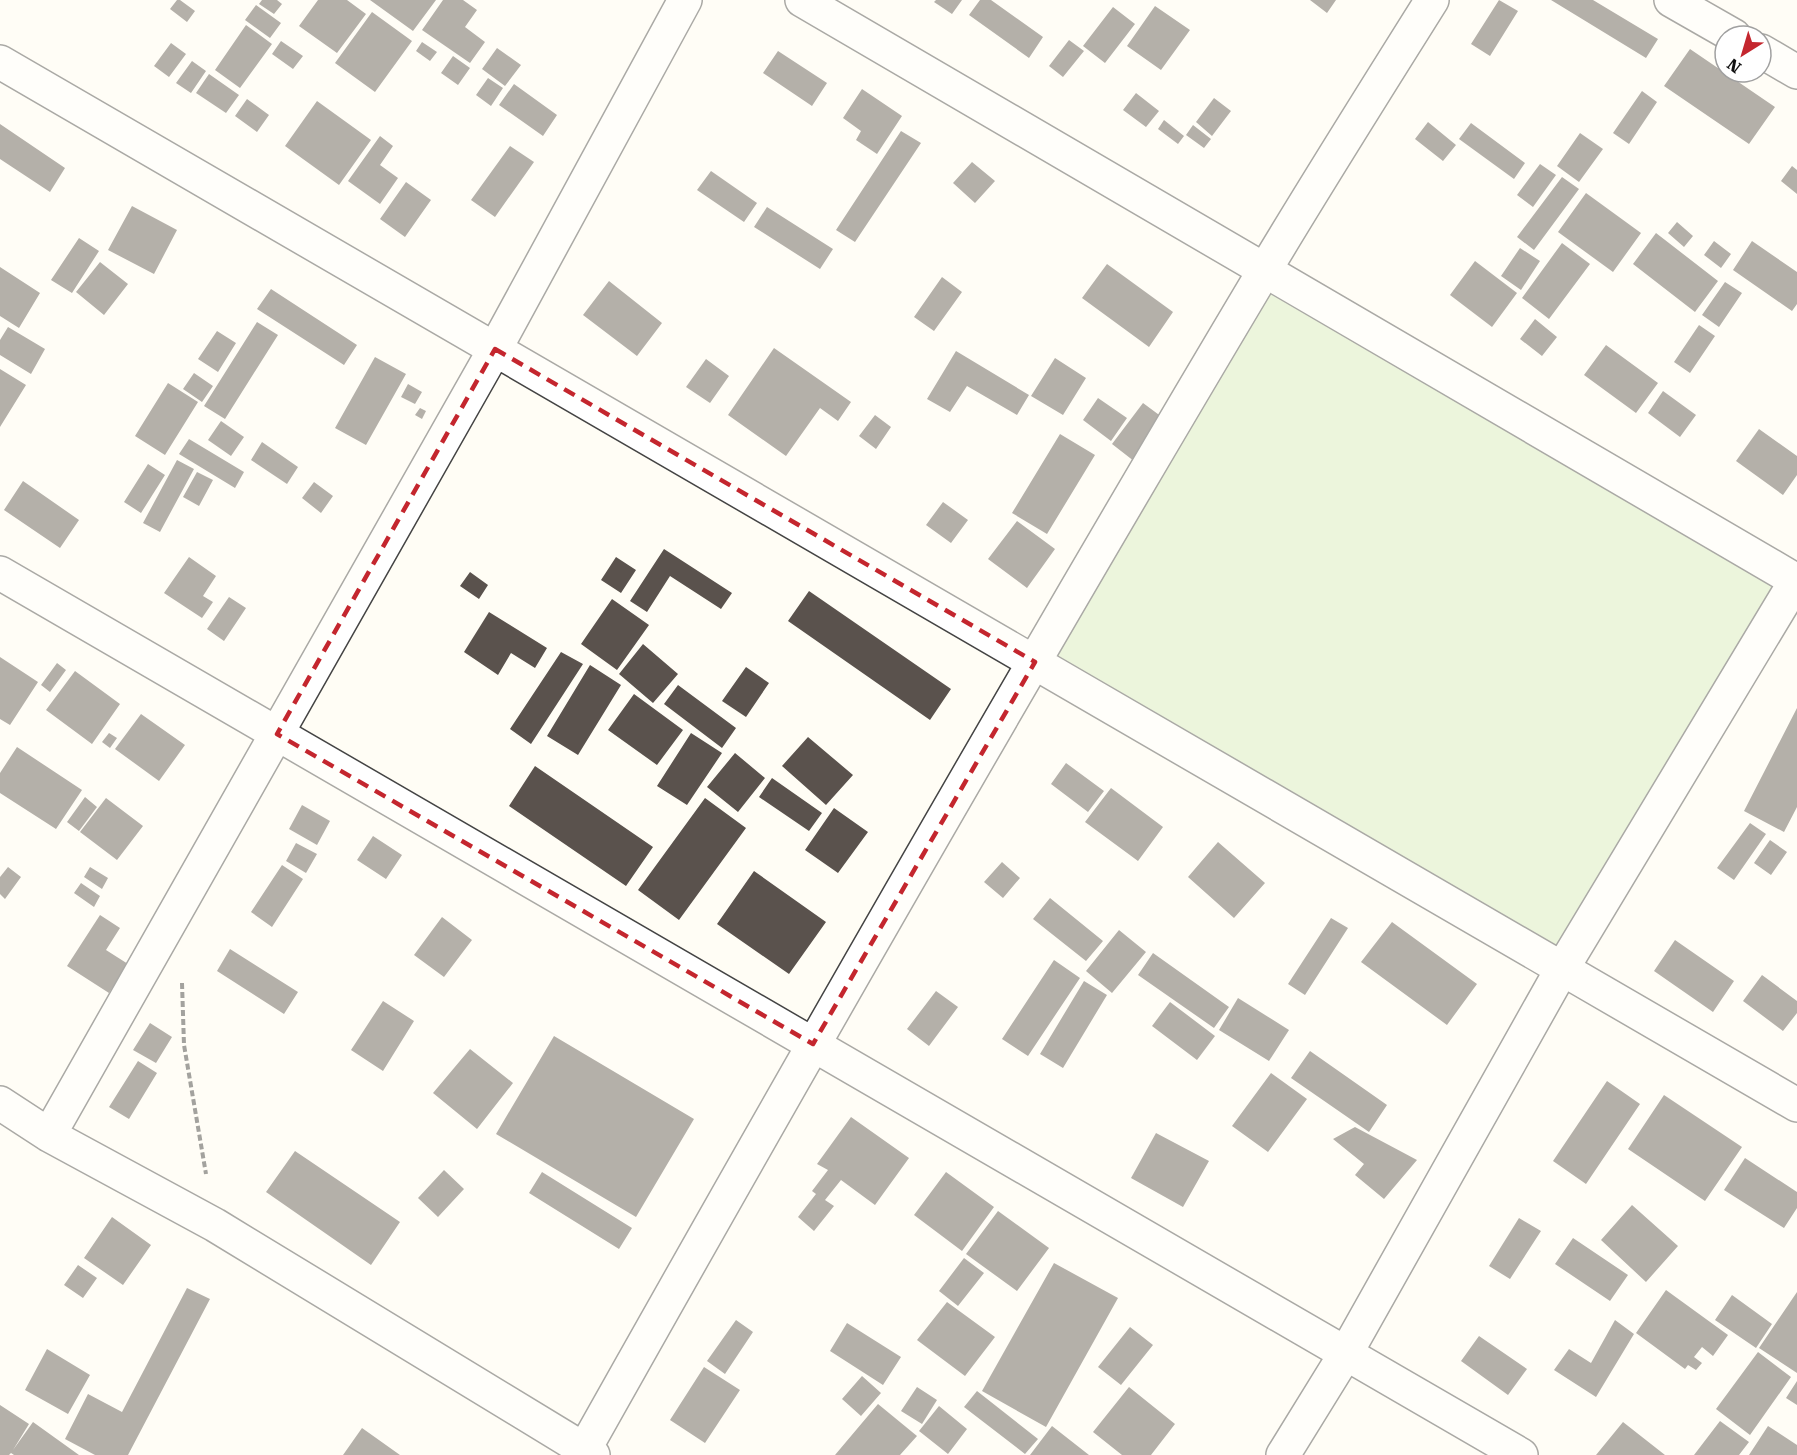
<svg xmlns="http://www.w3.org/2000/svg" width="1797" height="1455" viewBox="0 0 1797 1455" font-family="'Roboto Serif',serif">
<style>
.green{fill:#d5ebbd}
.building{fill:#5a524d}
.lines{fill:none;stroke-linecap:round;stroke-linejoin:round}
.minor-casing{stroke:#444;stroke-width:36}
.path{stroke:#333;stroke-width:4;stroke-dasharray:6 3;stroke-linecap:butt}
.minor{stroke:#fff;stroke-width:33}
.marked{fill:none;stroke:#c4262e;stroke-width:4.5;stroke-dasharray:12 8;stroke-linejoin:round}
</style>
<rect width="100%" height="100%" fill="#fffdf5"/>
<path class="green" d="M 1265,270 L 1796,580 L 1562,969 L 1035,662 Z"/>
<path class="building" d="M 177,0 L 180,0 L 195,11 L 187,22 L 170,9 Z
M 262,0 L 277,0 L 282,4 L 274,14 L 259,4 Z
M 318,0 L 347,0 L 366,14 L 337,53 L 299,26 Z
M 370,0 L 436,0 L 413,31 Z
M 443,0 L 463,0 L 477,10 L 465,27 L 485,42 L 470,63 L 422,30 Z
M 936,0 L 962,0 L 952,14 L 934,2 Z
M 980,0 L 991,0 L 1043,37 L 1029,58 L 969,15 Z
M 1310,0 L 1336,0 L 1327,13 Z
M 1499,0 L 1518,11 L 1490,56 L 1471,44 Z
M 1551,0 L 1593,0 L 1658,39 L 1646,58 Z
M 256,5 L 281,23 L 270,38 L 245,20 Z
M 1155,6 L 1190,30 L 1161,70 L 1127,46 Z
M 1113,7 L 1135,24 L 1105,63 L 1083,46 Z
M 372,12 L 412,41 L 375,92 L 335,63 Z
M 246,25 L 272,44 L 240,88 L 215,70 Z
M 1069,40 L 1084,51 L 1063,77 L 1049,66 Z
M 281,41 L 303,56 L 293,69 L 272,54 Z
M 422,42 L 437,52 L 430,61 L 416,51 Z
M 171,43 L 186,54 L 169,77 L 154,66 Z
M 497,48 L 521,65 L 505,86 L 482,69 Z
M 1690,49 L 1775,107 L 1749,144 L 1664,86 Z
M 778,51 L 827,83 L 812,106 L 763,73 Z
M 453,56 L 470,68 L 458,85 L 441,73 Z
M 192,61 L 206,71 L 191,93 L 176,83 Z
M 209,74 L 239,95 L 226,113 L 196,93 Z
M 488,78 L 503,88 L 491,106 L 476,95 Z
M 514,84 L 557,115 L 543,136 L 499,105 Z
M 862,89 L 902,116 L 877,154 L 856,140 L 861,131 L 843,118 Z
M 1642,91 L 1657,102 L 1629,144 L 1613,133 Z
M 1136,93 L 1159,111 L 1146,127 L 1123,110 Z
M 1214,98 L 1231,111 L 1212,136 L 1196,122 Z
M 247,99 L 269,115 L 257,132 L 235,116 Z
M 317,101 L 371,140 L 339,185 L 285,146 Z
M 1164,120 L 1184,136 L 1178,144 L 1158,129 Z
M 1428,122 L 1456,145 L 1443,161 L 1415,139 Z
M 1471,123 L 1525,163 L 1514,179 L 1459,139 Z
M 0,124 L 65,168 L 50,192 L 0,159 Z
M 1193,125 L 1211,139 L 1204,148 L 1186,135 Z
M 901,131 L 921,143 L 855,242 L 836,230 Z
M 1580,133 L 1603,149 L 1579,182 L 1557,166 Z
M 380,136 L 393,146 L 380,165 L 398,178 L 380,204 L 348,181 Z
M 510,146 L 534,162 L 495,217 L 471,200 Z
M 972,162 L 995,181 L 975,203 L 953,183 Z
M 1540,164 L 1556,175 L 1533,207 L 1517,195 Z
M 1792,166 L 1797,170 L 1797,194 L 1781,181 Z
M 711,171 L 757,203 L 744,222 L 697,190 Z
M 1562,177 L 1579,189 L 1534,250 L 1517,237 Z
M 406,182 L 431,200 L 405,237 L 380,219 Z
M 1586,193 L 1641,233 L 1613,272 L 1558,232 Z
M 132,206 L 177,230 L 154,274 L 108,250 Z
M 767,207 L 833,249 L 820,269 L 754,227 Z
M 1677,222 L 1693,236 L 1684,247 L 1668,233 Z
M 1656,233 L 1718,281 L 1695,312 L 1633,264 Z
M 79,238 L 99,251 L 72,293 L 51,280 Z
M 1714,241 L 1731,254 L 1721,268 L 1704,255 Z
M 1752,241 L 1797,272 L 1797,304 L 1792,311 L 1733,270 Z
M 1562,243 L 1590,264 L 1549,319 L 1522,298 Z
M 1520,248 L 1540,261 L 1521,290 L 1501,276 Z
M 1475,261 L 1517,293 L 1492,327 L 1450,295 Z
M 100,262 L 128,284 L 104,315 L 76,292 Z
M 1107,264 L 1173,312 L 1149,347 L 1082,298 Z
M 0,267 L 40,293 L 19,328 L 0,316 Z
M 942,277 L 962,292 L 934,331 L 914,317 Z
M 609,281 L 662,323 L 637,356 L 583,315 Z
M 1725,282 L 1742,293 L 1719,327 L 1702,315 Z
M 271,289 L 357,345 L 344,365 L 257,309 Z
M 1535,319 L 1557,337 L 1542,356 L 1520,339 Z
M 257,322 L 278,335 L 225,419 L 204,406 Z
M 1699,325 L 1715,336 L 1690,373 L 1674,362 Z
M 8,327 L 45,349 L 31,374 L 0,355 L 0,340 Z
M 217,331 L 236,343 L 218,372 L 198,359 Z
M 1606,345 L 1658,383 L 1636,413 L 1584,375 Z
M 774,348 L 851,402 L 838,421 L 820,408 L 786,456 L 728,415 Z
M 956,351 L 1029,395 L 1017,415 L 967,386 L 950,412 L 927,399 Z
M 375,357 L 406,374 L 366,445 L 335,428 Z
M 1055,358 L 1086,378 L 1063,415 L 1031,396 Z
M 706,359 L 729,376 L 710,403 L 686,387 Z
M 0,369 L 26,385 L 0,427 Z
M 194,373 L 213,386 L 202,402 L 183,389 Z
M 168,383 L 198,402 L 165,455 L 135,436 Z
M 408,384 L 422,392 L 415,404 L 401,397 Z
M 1663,391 L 1696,415 L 1680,437 L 1648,413 Z
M 1098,398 L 1127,418 L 1111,441 L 1083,420 Z
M 1143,403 L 1170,423 L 1139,465 L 1112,444 Z
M 420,408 L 426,411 L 422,419 L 415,415 Z
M 875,415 L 891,427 L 876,449 L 859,436 Z
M 221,421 L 244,437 L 231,456 L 208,440 Z
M 1759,429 L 1797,456 L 1797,475 L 1783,495 L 1736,461 Z
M 1060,434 L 1095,455 L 1047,534 L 1012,513 Z
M 189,439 L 244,472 L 235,488 L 179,454 Z
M 262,442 L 298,467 L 287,484 L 251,460 Z
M 177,460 L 194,469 L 160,532 L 143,523 Z
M 148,464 L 165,475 L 141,513 L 124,502 Z
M 197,472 L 213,480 L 199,506 L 183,497 Z
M 23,481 L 79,520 L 60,548 L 4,510 Z
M 314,482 L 333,496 L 321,513 L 302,498 Z
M 943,502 L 968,520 L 951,543 L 926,525 Z
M 1017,521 L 1055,549 L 1027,588 L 988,559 Z
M 664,549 L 732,593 L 721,609 L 670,576 L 647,612 L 630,601 Z
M 189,557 L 216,576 L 203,596 L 213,602 L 202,618 L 164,593 Z
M 616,557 L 636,570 L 621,593 L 601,580 Z
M 470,572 L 488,585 L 479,599 L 460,586 Z
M 809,591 L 951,689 L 930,720 L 788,621 Z
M 229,597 L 246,608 L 224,641 L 207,629 Z
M 612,599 L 649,625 L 617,670 L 581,644 Z
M 489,612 L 547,648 L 535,668 L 511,653 L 498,675 L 464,652 Z
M 643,644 L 678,674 L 653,703 L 619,674 Z
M 561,652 L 583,664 L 531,744 L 510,729 Z
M 0,657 L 38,682 L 10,725 L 0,719 Z
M 57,663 L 66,670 L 50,692 L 41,685 Z
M 590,665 L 621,685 L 578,755 L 547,736 Z
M 746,667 L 769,683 L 746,717 L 722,701 Z
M 75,671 L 120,704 L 92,744 L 46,710 Z
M 678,685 L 736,728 L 722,748 L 664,704 Z
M 634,694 L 683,730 L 657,765 L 608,730 Z
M 1797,708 L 1797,807 L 1784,832 L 1744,811 Z
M 141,714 L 185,745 L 159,781 L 115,749 Z
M 109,733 L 117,738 L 110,748 L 102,742 Z
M 691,733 L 722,753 L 687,805 L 657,786 Z
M 808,737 L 853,775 L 826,805 L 782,766 Z
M 17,747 L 82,790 L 56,829 L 0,793 L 0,773 Z
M 735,753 L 765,778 L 738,812 L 707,787 Z
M 1066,763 L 1104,791 L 1088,812 L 1051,784 Z
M 535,766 L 653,847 L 626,886 L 509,806 Z
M 772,778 L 822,813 L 809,831 L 759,797 Z
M 1111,788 L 1163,827 L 1138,861 L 1085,822 Z
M 85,797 L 97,807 L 79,831 L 67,822 Z
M 106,798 L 143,826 L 117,860 L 80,832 Z
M 705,798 L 746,828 L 679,920 L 638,890 Z
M 302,805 L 330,821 L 317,845 L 289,829 Z
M 834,808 L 868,832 L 838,873 L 805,850 Z
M 1750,823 L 1766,834 L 1734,880 L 1717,868 Z
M 373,836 L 402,855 L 386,879 L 357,860 Z
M 1770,840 L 1787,852 L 1771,875 L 1754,863 Z
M 1218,842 L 1265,883 L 1234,918 L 1188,877 Z
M 296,843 L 317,854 L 306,873 L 286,861 Z
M 1002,862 L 1020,878 L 1003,898 L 984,882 Z
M 282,865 L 303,879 L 272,927 L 251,912 Z
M 8,867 L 21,877 L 5,899 L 0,894 L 0,877 Z
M 90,867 L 108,878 L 102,889 L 84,877 Z
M 754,871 L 826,922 L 789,974 L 717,924 Z
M 81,883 L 100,896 L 94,907 L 74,893 Z
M 1050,898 L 1103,941 L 1086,961 L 1033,919 Z
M 100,915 L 120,928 L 106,950 L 128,964 L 109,993 L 67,966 Z
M 442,917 L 472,940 L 444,977 L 414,955 Z
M 1331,918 L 1348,928 L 1305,995 L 1288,984 Z
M 1392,922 L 1477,984 L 1447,1025 L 1361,962 Z
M 1119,930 L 1146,952 L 1112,993 L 1086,971 Z
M 1675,940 L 1734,981 L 1713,1012 L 1654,971 Z
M 230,949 L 298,992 L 284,1014 L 217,971 Z
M 1153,953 L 1229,1007 L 1214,1028 L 1138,975 Z
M 1054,960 L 1080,978 L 1028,1056 L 1002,1039 Z
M 1762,975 L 1797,1001 L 1797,1013 L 1783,1031 L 1743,1001 Z
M 1084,981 L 1107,995 L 1063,1068 L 1040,1054 Z
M 936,991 L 958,1007 L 929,1046 L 907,1029 Z
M 1238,998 L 1289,1030 L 1269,1061 L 1219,1030 Z
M 383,1001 L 414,1021 L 383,1071 L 351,1050 Z
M 1170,1002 L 1215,1036 L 1197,1060 L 1152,1026 Z
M 150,1023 L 172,1037 L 156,1063 L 133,1050 Z
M 554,1036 L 694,1119 L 636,1217 L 496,1134 Z
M 470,1049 L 513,1083 L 477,1129 L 433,1093 Z
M 1310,1051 L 1387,1105 L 1369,1132 L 1291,1078 Z
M 138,1061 L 157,1073 L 129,1119 L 109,1107 Z
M 1271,1073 L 1307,1099 L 1268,1152 L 1232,1126 Z
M 1607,1081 L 1640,1104 L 1586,1184 L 1553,1161 Z
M 1664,1095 L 1742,1147 L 1705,1201 L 1628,1149 Z
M 851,1117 L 909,1158 L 875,1205 L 841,1180 L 825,1200 L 834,1206 L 814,1231 L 798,1217 L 816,1194 L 812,1191 L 828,1170 L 817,1164 Z
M 1355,1127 L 1417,1160 L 1384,1199 L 1355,1175 L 1364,1164 L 1333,1139 Z
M 1156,1133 L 1209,1161 L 1183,1207 L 1131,1178 Z
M 295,1151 L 400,1222 L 371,1265 L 266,1192 Z
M 1745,1158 L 1797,1192 L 1797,1208 L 1784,1228 L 1724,1190 Z
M 444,1170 L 464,1189 L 438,1217 L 418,1198 Z
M 542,1172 L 632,1228 L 619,1249 L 529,1193 Z
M 946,1172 L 994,1207 L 962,1251 L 914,1215 Z
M 1632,1205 L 1678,1246 L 1646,1282 L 1601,1240 Z
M 998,1211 L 1049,1248 L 1017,1291 L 966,1254 Z
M 112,1217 L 151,1245 L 123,1285 L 84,1258 Z
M 1519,1218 L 1541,1231 L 1510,1279 L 1489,1266 Z
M 1573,1238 L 1628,1275 L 1610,1301 L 1555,1264 Z
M 964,1258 L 984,1273 L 958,1306 L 939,1291 Z
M 1054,1263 L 1118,1298 L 1046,1427 L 982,1391 Z
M 78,1265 L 97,1278 L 83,1298 L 64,1285 Z
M 187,1288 L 210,1299 L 128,1455 L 95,1455 L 65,1439 L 88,1394 L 122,1412 Z
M 1666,1290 L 1728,1335 L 1713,1356 L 1702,1347 L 1694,1357 L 1702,1363 L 1696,1370 L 1688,1365 L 1685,1369 L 1636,1333 Z
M 1797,1292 L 1797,1373 L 1759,1348 Z
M 1732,1295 L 1772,1324 L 1756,1348 L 1715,1320 Z
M 947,1302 L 995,1337 L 965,1376 L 917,1340 Z
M 736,1320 L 753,1332 L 725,1374 L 707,1361 Z
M 1615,1320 L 1634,1334 L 1596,1397 L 1554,1370 L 1569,1349 L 1591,1363 Z
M 847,1323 L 901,1357 L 883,1385 L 830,1351 Z
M 1130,1327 L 1153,1345 L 1121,1385 L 1098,1367 Z
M 1479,1336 L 1527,1369 L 1508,1395 L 1461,1361 Z
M 47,1349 L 90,1375 L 68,1414 L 25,1390 Z
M 1758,1352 L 1791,1377 L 1750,1435 L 1716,1409 Z
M 704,1367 L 740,1390 L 705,1443 L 670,1420 Z
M 862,1376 L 881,1393 L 861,1416 L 842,1399 Z
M 1797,1381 L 1797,1405 L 1786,1398 Z
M 917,1387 L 937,1400 L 922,1424 L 901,1411 Z
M 1129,1387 L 1175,1424 L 1151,1455 L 1122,1455 L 1093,1432 Z
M 977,1391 L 1038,1439 L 1025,1454 L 964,1407 Z
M 878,1404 L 917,1436 L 900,1455 L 835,1455 Z
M 0,1405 L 29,1424 L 13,1450 L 33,1422 L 79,1455 L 14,1455 L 11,1453 L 9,1455 L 0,1455 Z
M 939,1406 L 967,1429 L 948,1454 L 919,1431 Z
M 1720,1421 L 1749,1442 L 1739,1455 L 1694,1455 Z
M 1623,1422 L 1665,1455 L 1596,1455 Z
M 1052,1426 L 1089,1455 L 1030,1455 Z
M 1768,1426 L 1797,1445 L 1797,1455 L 1749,1455 Z
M 362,1428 L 400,1455 L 343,1455 Z"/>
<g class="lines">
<g class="minor-casing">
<path id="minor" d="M 802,0 L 1797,581
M 1671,0 L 1734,36
M 1761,51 L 1797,72
M 0,62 L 1797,1105
M 0,573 L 1521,1455
M 0,1103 L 49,1135 L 215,1225 L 593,1455
M 49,1135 L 495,349 L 685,0
M 584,1450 C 806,1055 1031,662 1263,273 C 1318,181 1375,91 1432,0
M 1283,1455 L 1346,1353 L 1562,969 L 1797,579"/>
</g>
<path class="path" d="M 182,983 L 184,1045 L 206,1174"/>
<use href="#minor" class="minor"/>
</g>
<path d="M0 0H1797V1455H0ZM 495,349 L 1035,662 L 813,1044 L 277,734 Z" fill="#fffdf5" fill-opacity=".55" fill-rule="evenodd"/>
<path class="marked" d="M 495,349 L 1035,662 L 813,1044 L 277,734 Z"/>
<g transform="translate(1743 54) rotate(217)"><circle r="28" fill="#ffffff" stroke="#a0a0a0" stroke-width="1.5"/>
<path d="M0-4.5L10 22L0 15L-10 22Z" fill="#c4262e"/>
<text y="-9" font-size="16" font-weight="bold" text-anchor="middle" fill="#111111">N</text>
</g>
</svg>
